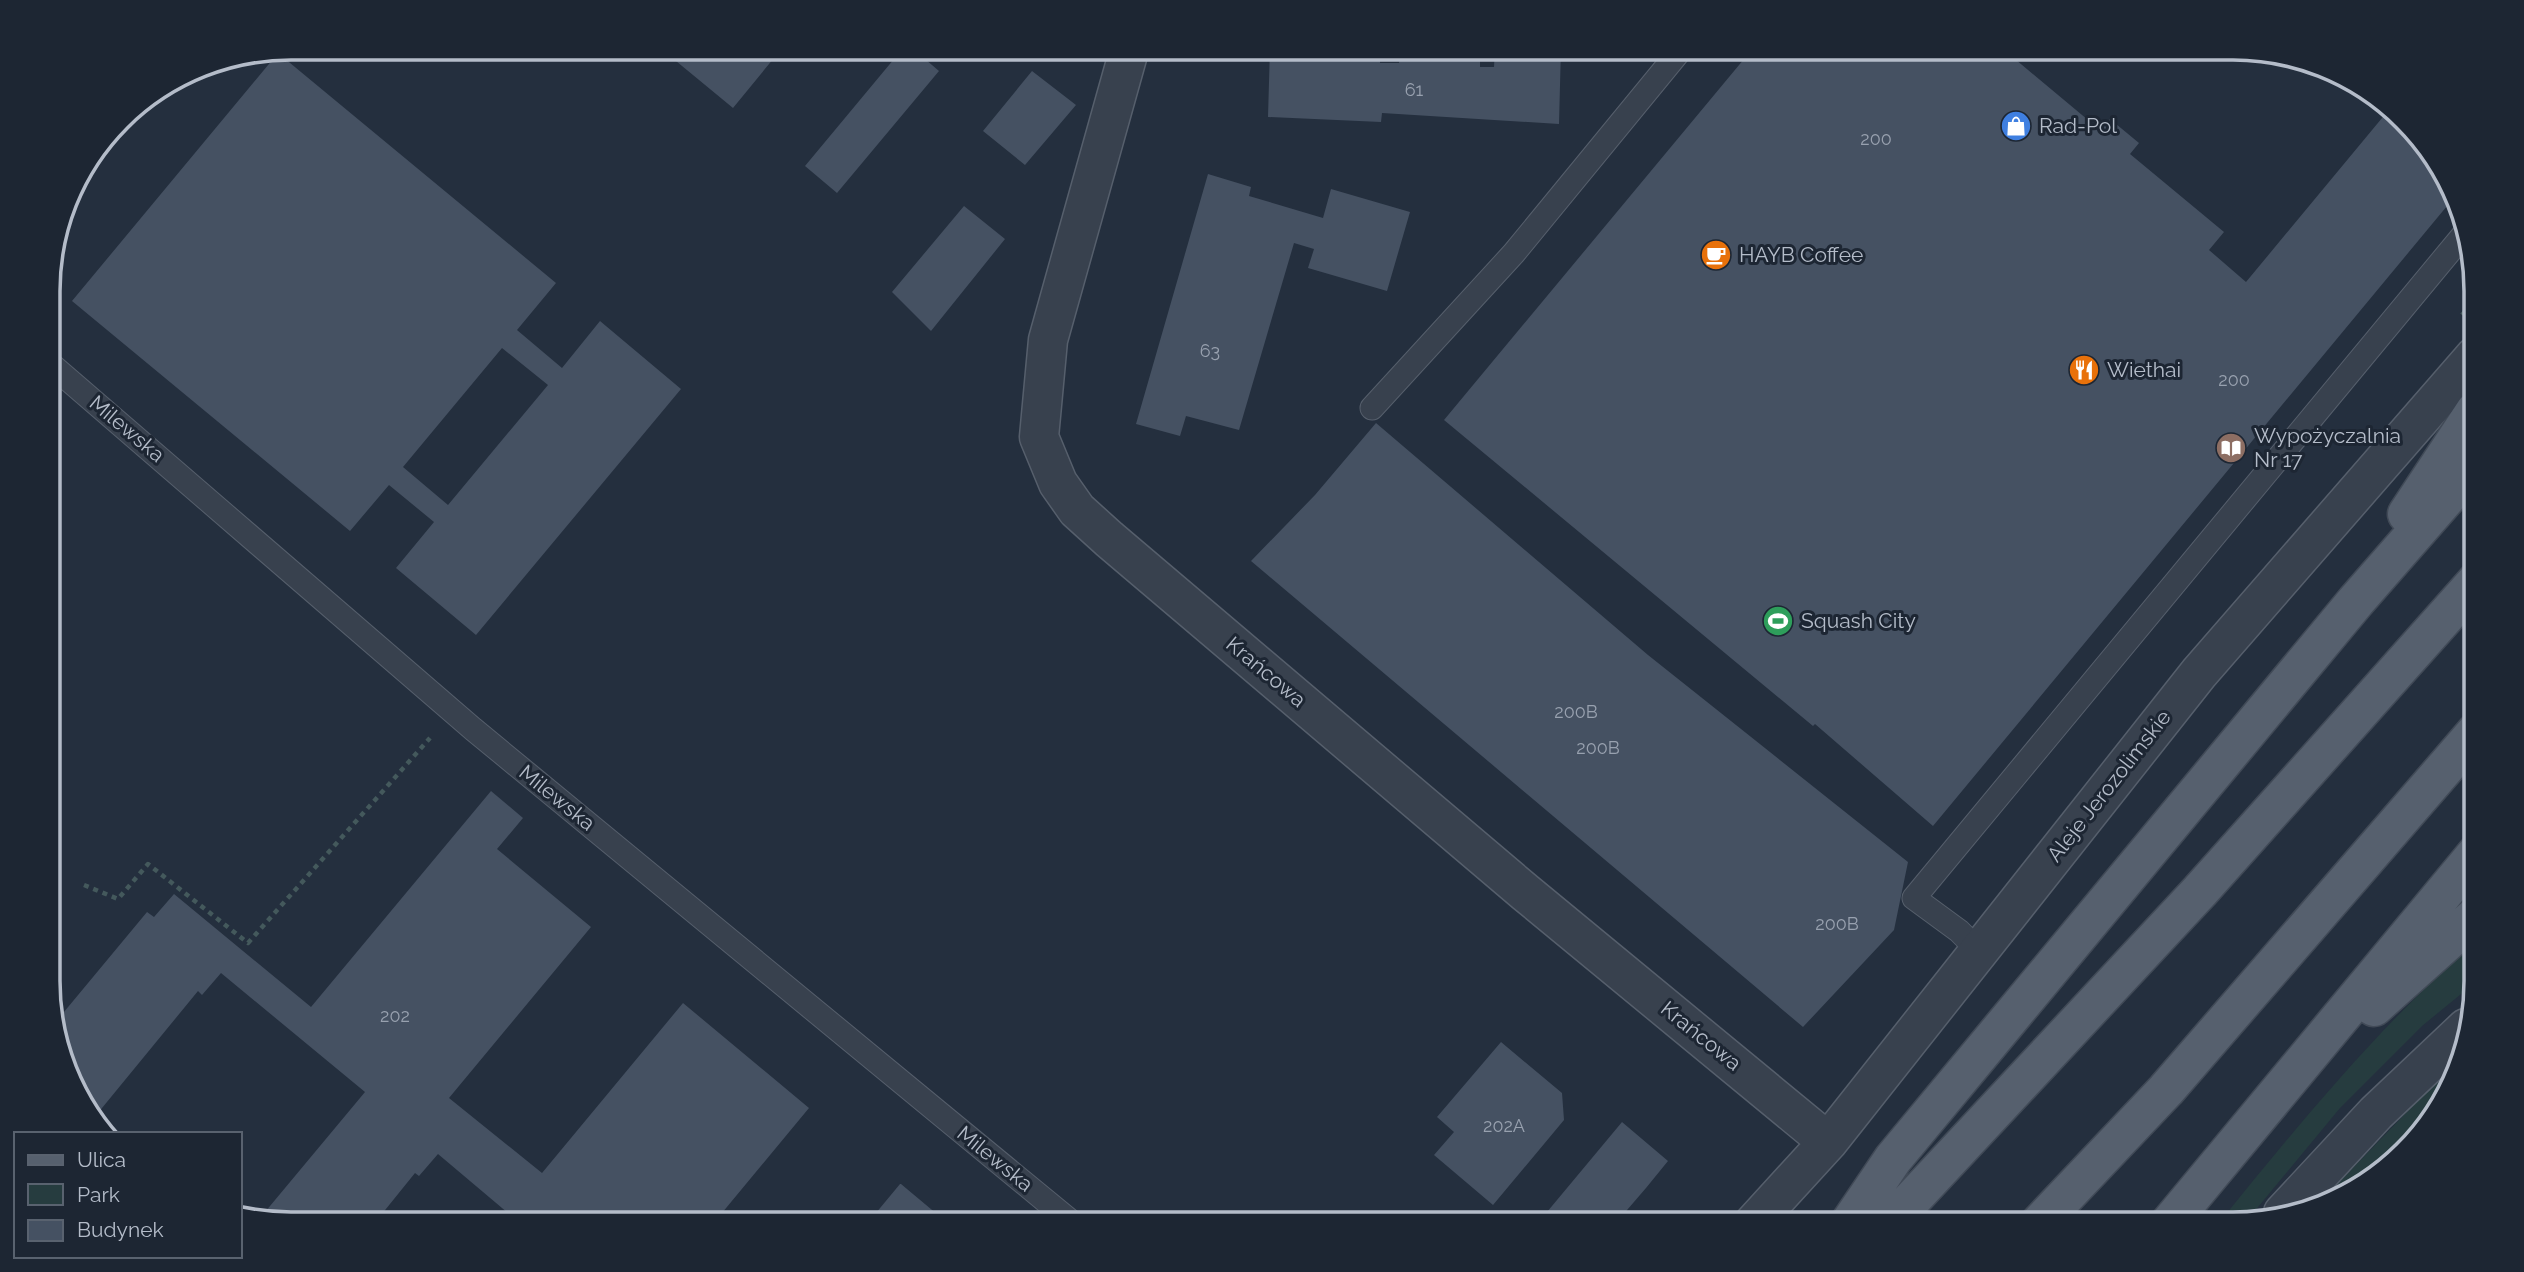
<svg xmlns="http://www.w3.org/2000/svg" width="2524" height="1272" viewBox="0 0 2524 1272" font-family="Raleway,sans-serif">
<style>
.green{fill:#263c3f}
.building{fill:#455162;fill-rule:evenodd}
.lines{fill:none;stroke-linecap:round;stroke-linejoin:round}
.lane-casing{stroke:#565f6c;stroke-width:25}
.street-casing{stroke:#565f6c;stroke-width:41}
.primary-casing{stroke:#414a57;stroke-width:41}
.path{stroke:#44595c;stroke-width:4.5;stroke-dasharray:5 5;stroke-linecap:butt}
.lane{stroke:#38414e;stroke-width:23}
.street{stroke:#38414e;stroke-width:38}
.primary{stroke:#56606e;stroke-width:38}
.labels{text-anchor:middle;stroke-width:6;stroke-linejoin:round;paint-order:stroke}
.number-label{font-size:18px;fill:#98a1af}
.poi-label{font-size:21px;fill:#b4bcc9;stroke:#1d2633;text-anchor:start}
.street-label{font-size:21px;fill:#b4bcc9;stroke:#1d2633}
.rim{fill:none;stroke:#b4bcc9;stroke-width:3.5}
</style>
<rect width="100%" height="100%" fill="#242f3e"/>
<path class="green" d="M 2477,940 L 2477,981 L 2422,1026 L 2340,1108 L 2244,1224 L 2218,1224 C 2299,1124 2380,1025 2477,940 Z
M 2459,1058 L 2452,1089 L 2368,1184 L 2322,1200 Z"/>
<path class="building" d="M 659,47 L 783,47 L 733,108 Z
M 904,47 L 911,47 L 939,71 L 837,193 L 805,166 Z
M 1270,47 L 1381,47 L 1380,63 L 1399,63 L 1400,47 L 1480,47 L 1480,67 L 1494,67 L 1495,47 L 1561,47 L 1559,124 L 1382,113 L 1381,122 L 1268,117 Z
M 1754,47 L 2014,47 L 2009,54 L 2100,130 L 2110,119 L 2139,143 L 2130,154 L 2224,232 L 2209,250 L 2246,282 L 2387,112 L 2436,155 L 2452,200 L 1933,826 L 1815,724 L 1813,726 L 1444,420 Z
M 278,53 L 556,283 L 517,330 L 562,368 L 600,321 L 681,389 L 476,635 L 396,568 L 434,522 L 389,485 L 350,531 L 72,301 ZM 502,348 L 548,385 L 448,505 L 403,467 Z
M 1032,71 L 1076,105 L 1025,165 L 983,131 Z
M 1208,174 L 1251,187 L 1249,196 L 1323,218 L 1331,189 L 1410,212 L 1387,291 L 1308,268 L 1314,249 L 1294,243 L 1239,430 L 1186,416 L 1180,436 L 1136,424 Z
M 964,206 L 1005,239 L 931,331 L 892,292 Z
M 1376,423 L 1648,655 L 1908,862 L 1894,930 L 1803,1027 L 1251,561 L 1315,495 Z
M 491,791 L 523,818 L 497,849 L 591,927 L 449,1098 L 542,1173 L 683,1003 L 809,1108 L 712,1225 L 522,1225 L 438,1154 L 419,1176 L 415,1173 L 373,1225 L 290,1225 L 260,1218 L 365,1092 L 221,973 L 202,995 L 198,991 L 93,1119 L 54,1024 L 147,912 L 154,917 L 174,894 L 311,1007 Z
M 1501,1042 L 1562,1093 L 1564,1120 L 1493,1205 L 1434,1155 L 1454,1132 L 1437,1117 Z
M 1622,1122 L 1668,1161 L 1646,1188 L 1615,1224 L 1537,1224 Z
M 900,1184 L 901,1184 L 950,1225 L 866,1225 Z"/>
<g class="lines">
<g class="lane-casing">
<path id="lane" d="M 48,362 L 473,729 L 1075,1225
M 1372,408 L 1514,253 L 1683,47
M 1979,951 L 1959,931 L 1914,898 L 2465,233"/>
</g>
<g class="street-casing">
<path id="street" d="M 1130,47 L 1048,340 L 1039,437 L 1058,483 L 1077,510 L 1109,539 L 1526,893 L 1828,1142
M 2283,1213 L 2376,1113 L 2466,1028
M 1753,1224 L 1828,1142 L 2199,673 L 2475,356"/>
</g>
<g class="primary-casing">
<path id="primary" d="M 2407,514 L 2475,411
M 2374,1007 L 2477,915
M 1849,1224 L 1893,1159 L 2356,601 L 2475,465
M 1889,1224 L 2200,891 L 2476,582
M 2039,1224 L 2166,1090 L 2476,732
M 2169,1224 L 2476,854"/>
</g>
<path class="path" d="M 2462,315 L 2475,300
M 84,885 L 118,899 L 148,864 L 248,943 L 430,738"/>
<use href="#lane" class="lane"/>
<use href="#street" class="street"/>
<use href="#primary" class="primary"/>
</g>
<defs>
<g id="shop-disc" transform="scale(1.575)"><circle r="9.5" fill="#3f7fe0" stroke="#1d2633"/><path d="M-5-2.5h2.3a2.7 3.5 0 0 1 5.4 0H5L5.5 6h-11ZM-1.5-2.5h3a1.5 2.3 0 0 0-3 0Z" fill="#fff"/></g>
<g id="cafe-disc" transform="scale(1.575)"><circle r="9.5" fill="#e8710a" stroke="#1d2633"/><path d="M-5.5-4.5H6V0H3Q3 3.5 0 3.5H-2.5Q-5.5 3.5-5.5 0ZM3-3.2v2h1.7v-2ZM-6 4.5H4V6H-6Z" fill="#fff"/></g>
<g id="restaurant-disc" transform="scale(1.575)"><circle r="9.5" fill="#e8710a" stroke="#1d2633"/><path d="M-5-6h1v4h1v-4h1v4h1v-4h1v5L-1.5 .5V6h-2V.5L-5-1ZM5-6V6H3V1.5H1.5Q1.5-4 5-6Z" fill="#fff"/></g>
<g id="library-disc" transform="scale(1.575)"><circle r="9.5" fill="#8d6e63" stroke="#1d2633"/><path d="M-6-4Q-3-5.5-.7-3.5V5Q-3 3-6 4ZM6-4Q3-5.5 .7-3.5V5Q3 3 6 4Z" fill="#fff"/></g>
<g id="stadium-disc" transform="scale(1.575)"><circle r="9.5" fill="#2e9e5b" stroke="#1d2633"/><path d="M0-5a6.5 5 0 1 0 0 10a6.5 5 0 1 0 0-10ZM-3.5-1.8h7v3.6h-7Z" fill="#fff"/></g>
</defs>
<g fill-rule="evenodd">
<use href="#shop-disc" x="2016" y="126"/>
<use href="#cafe-disc" x="1716" y="255"/>
<use href="#restaurant-disc" x="2084" y="370"/>
<use href="#library-disc" x="2231" y="448"/>
<use href="#stadium-disc" x="1778" y="621"/>
</g>
<g class="labels">
<g class="number-label">
<text x="1414" y="96">61</text>
<text x="1876" y="145">200</text>
<text x="1210" y="357">63</text>
<text x="2234" y="386">200</text>
<text x="1576" y="718">200B</text>
<text x="1598" y="754">200B</text>
<text x="1837" y="930">200B</text>
<text x="395" y="1022">202</text>
<text x="1504" y="1132">202A</text>
</g>
<g class="poi-label">
<text x="2039" y="133">Rad-Pol</text>
<text x="1739" y="262">HAYB Coffee</text>
<text x="2107" y="377">Wiethai</text>
<text x="2254" y="443">Wypożyczalnia<tspan x="2254" dy="24">Nr 17</tspan></text>
<text x="1801" y="628">Squash City</text>
</g>
<g class="street-label">
<text transform="translate(127 429) rotate(40)" y="7">Milewska</text>
<text transform="translate(1266 672) rotate(40)" y="7">Krańcowa</text>
<text transform="translate(2109 786) rotate(-52)" y="7">Aleje Jerozolimskie</text>
<text transform="translate(557 798) rotate(39)" y="7">Milewska</text>
<text transform="translate(1701 1036) rotate(39)" y="7">Krańcowa</text>
<text transform="translate(995 1159) rotate(39)" y="7">Milewska</text>
</g>
</g>
<path d="M0 0H2524V1272H0ZM291 60H2233A231 231 0 0 1 2464 291V981A231 231 0 0 1 2233 1212H291A231 231 0 0 1 60 981V291A231 231 0 0 1 291 60Z" fill="#1d2633" fill-rule="evenodd"/>
<path class="rim" d="M291 60H2233A231 231 0 0 1 2464 291V981A231 231 0 0 1 2233 1212H291A231 231 0 0 1 60 981V291A231 231 0 0 1 291 60Z"/>
<rect x="14" y="1132" width="228" height="126" fill="#1d2633" stroke="#59626f" stroke-width="2"/>
<rect x="28" y="1155" width="35" height="10" fill="#56606e" stroke="#59626f" stroke-width="2"/>
<text x="77" y="1167" font-size="21" fill="#b4bcc9">Ulica</text>
<rect x="28" y="1184" width="35" height="21" fill="#263c3f" stroke="#59626f" stroke-width="2"/>
<text x="77" y="1202" font-size="21" fill="#b4bcc9">Park</text>
<rect x="28" y="1220" width="35" height="21" fill="#455162" stroke="#59626f" stroke-width="2"/>
<text x="77" y="1237" font-size="21" fill="#b4bcc9">Budynek</text>
</svg>
